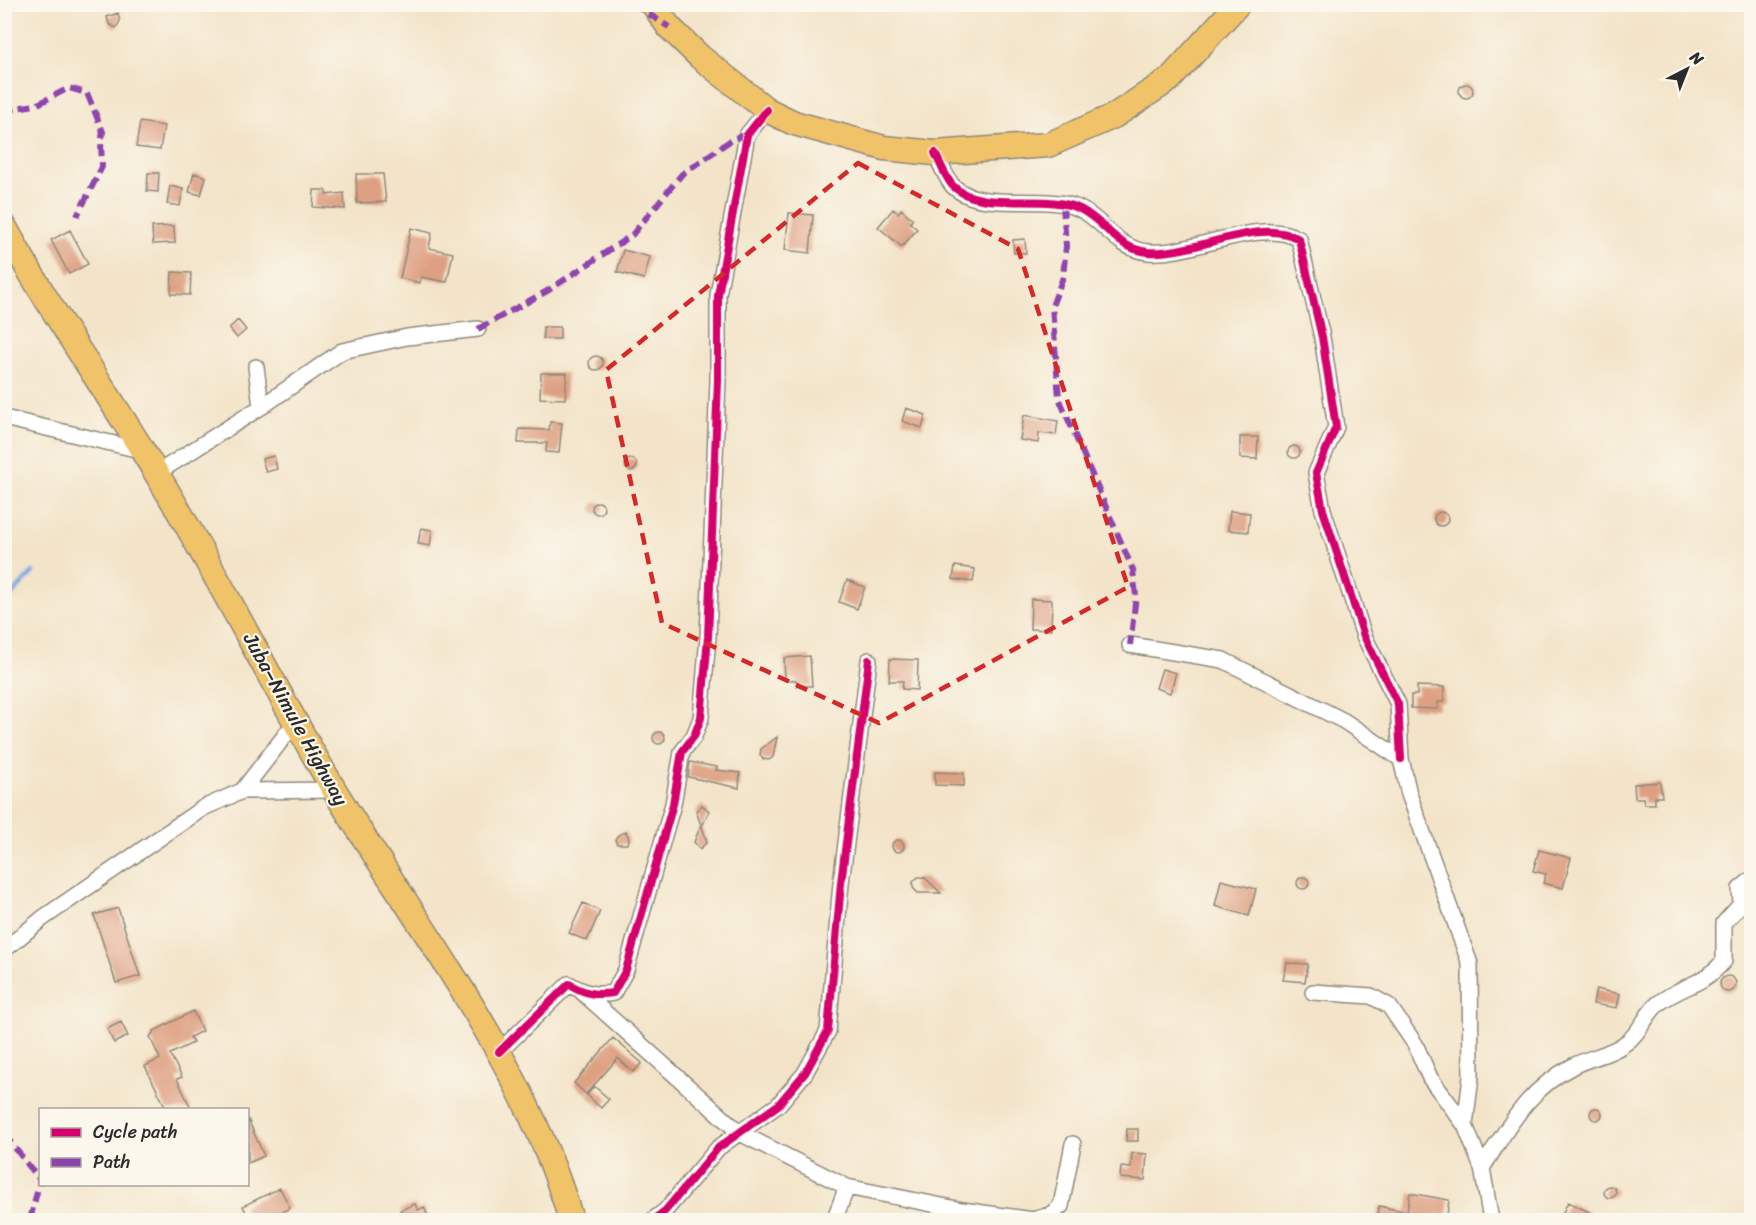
<svg xmlns="http://www.w3.org/2000/svg" width="1756" height="1225" viewBox="0 0 1756 1225" font-family="Sriracha,sans-serif">
<style>
.lines{fill:none;stroke-linecap:round;stroke-linejoin:round}
.stream{stroke:#7aa9e4;stroke-width:4.5}
.building{fill:#dea082}
.street-casing{stroke:#8f887a;stroke-width:18}
.primary-casing{stroke:#8f887a;stroke-width:27}
.street{stroke:#fff;stroke-width:15}
.primary{stroke:#f0c369;stroke-width:24}
.quiet{stroke:#8e44ad;stroke-width:6;stroke-dasharray:12 6;stroke-linecap:butt}
.cycleway-casing{stroke:#fbf7ec;stroke-width:11}
.cycleway{stroke:#d6006c;stroke-width:8}
.marked{fill:none;stroke:#d62828;stroke-width:4.5;stroke-dasharray:12 8;stroke-linejoin:round}
.labels{text-anchor:middle;stroke-width:4.5;stroke-linejoin:round;paint-order:stroke}
.street-label{font-size:20px;fill:#2b2b2b;stroke:#fbf7ec}
</style>
<rect width="100%" height="100%" fill="#fbf7ec"/>
<filter id="ink" filterUnits="userSpaceOnUse"><feTurbulence type="fractalNoise" baseFrequency=".0167" numOctaves="2"/><feDisplacementMap in="SourceGraphic" scale="12" xChannelSelector="R" yChannelSelector="G"/><feConvolveMatrix kernelMatrix="1 2 1 2 8 2 1 2 1" color-interpolation-filters="sRGB"/></filter>
<filter id="wash" filterUnits="userSpaceOnUse"><feTurbulence type="fractalNoise" baseFrequency=".008" numOctaves="4" result="noise"/><feDisplacementMap in="SourceGraphic" scale="24" xChannelSelector="R" yChannelSelector="G"/><feGaussianBlur stdDeviation="1.35" result="paint"/><feColorMatrix in="noise" values="0 0 0 0 0 0 0 0 0 0 0 0 0 0 0 0 0 1.4 0 .05"/><feComposite in="paint" operator="in"/></filter>
<g filter="url(#wash)">
<rect width="100%" height="100%" fill="#f3e4c9"/>
<g class="lines">
<path class="stream" d="M 4,604 L 33,572"/>
</g>
<g id="blocks">
<path class="building" d="M 118,13 L 120,21 L 116,28 L 109,24 L 107,17 Z
M1459 91a7 7 0 1 1 14 0a7 7 0 1 1-14 0Z
M 140,122 L 164,126 L 160,150 L 136,147 Z
M 148,173 L 159,173 L 158,192 L 147,191 Z
M 194,173 L 206,177 L 201,195 L 189,192 Z
M 356,174 L 383,174 L 386,202 L 357,203 Z
M 170,186 L 183,189 L 180,206 L 167,204 Z
M 314,190 L 326,190 L 326,195 L 344,193 L 345,209 L 313,207 Z
M 893,209 L 898,213 L 901,209 L 913,219 L 910,223 L 917,229 L 902,247 L 878,227 Z
M 789,213 L 813,215 L 810,253 L 785,250 Z
M 174,226 L 175,243 L 153,244 L 152,227 Z
M 411,228 L 432,233 L 429,248 L 453,253 L 447,282 L 421,277 L 420,283 L 400,278 Z
M 70,230 L 88,264 L 69,274 L 51,240 Z
M 1025,239 L 1026,253 L 1014,253 L 1013,240 Z
M 623,250 L 650,257 L 644,279 L 617,272 Z
M 172,272 L 191,273 L 190,295 L 171,294 Z
M 238,320 L 246,330 L 237,338 L 229,328 Z
M 543,327 L 560,327 L 560,339 L 543,339 Z
M589 363a7 7 0 1 1 14 0a7 7 0 1 1-14 0Z
M 541,373 L 567,373 L 565,399 L 540,398 Z
M 906,408 L 926,415 L 922,428 L 902,421 Z
M 1024,415 L 1058,421 L 1056,435 L 1039,433 L 1038,443 L 1020,440 Z
M 550,422 L 562,423 L 559,453 L 546,452 L 547,443 L 518,443 L 519,429 L 549,430 Z
M 1240,437 L 1258,437 L 1257,459 L 1240,458 Z
M1288 452a6 6 0 1 1 12 0a6 6 0 1 1-12 0Z
M 274,456 L 277,469 L 266,472 L 262,459 Z
M625 465a6 6 0 1 1 12 0a6 6 0 1 1-12 0Z
M592 508a6 6 0 1 1 12 0a6 6 0 1 1-12 0Z
M 1230,511 L 1250,513 L 1248,532 L 1228,530 Z
M1434 519a7 7 0 1 1 14 0a7 7 0 1 1-14 0Z
M 421,528 L 432,530 L 430,546 L 418,544 Z
M 955,566 L 975,569 L 973,582 L 953,579 Z
M 847,580 L 865,587 L 857,609 L 839,602 Z
M 1031,599 L 1052,600 L 1051,630 L 1030,629 Z
M 810,656 L 812,686 L 797,686 L 796,680 L 785,680 L 784,658 Z
M 890,659 L 918,660 L 917,690 L 902,689 L 903,681 L 889,681 Z
M 1162,669 L 1176,673 L 1170,693 L 1156,688 Z
M 1417,686 L 1444,687 L 1444,702 L 1438,702 L 1438,709 L 1411,708 L 1411,695 L 1417,695 Z
M653 738a6 6 0 1 1 12 0a6 6 0 1 1-12 0Z
M 777,737 L 773,757 L 769,760 L 763,759 L 760,755 L 761,749 Z
M 690,762 L 717,767 L 716,770 L 740,773 L 739,788 L 688,777 Z
M 935,772 L 964,773 L 964,786 L 935,785 Z
M 1660,782 L 1662,797 L 1655,797 L 1655,804 L 1644,804 L 1643,798 L 1635,798 L 1634,784 Z
M 702,805 L 709,811 L 702,827 L 707,842 L 700,849 L 694,842 L 701,825 L 696,811 Z
M 626,831 L 629,840 L 627,844 L 617,844 L 615,839 L 618,835 Z
M892 846a6 6 0 1 1 12 0a6 6 0 1 1-12 0Z
M 1539,850 L 1571,858 L 1563,888 L 1543,883 L 1546,874 L 1533,871 Z
M 918,877 L 924,877 L 941,893 L 918,893 L 913,888 L 913,882 Z
M1297 883a6 6 0 1 1 12 0a6 6 0 1 1-12 0Z
M 1221,880 L 1256,889 L 1249,916 L 1215,906 Z
M 583,903 L 600,911 L 587,941 L 569,933 Z
M 118,908 L 140,976 L 116,983 L 94,915 Z
M 1287,963 L 1308,964 L 1305,982 L 1283,980 Z
M1720 984a8 8 0 1 1 16 0a8 8 0 1 1-16 0Z
M 1596,989 L 1620,994 L 1617,1008 L 1593,1004 Z
M 193,1011 L 202,1031 L 190,1037 L 193,1043 L 170,1054 L 182,1077 L 177,1079 L 192,1110 L 167,1110 L 145,1066 L 160,1059 L 150,1037 L 154,1031 Z
M 121,1022 L 128,1036 L 114,1043 L 107,1029 Z
M 613,1038 L 642,1063 L 633,1072 L 618,1058 L 586,1094 L 574,1083 Z
M 594,1086 L 609,1099 L 601,1108 L 587,1095 Z
M1590 1114a6 6 0 1 1 12 0a6 6 0 1 1-12 0Z
M 248,1119 L 264,1156 L 248,1163 Z
M 1127,1129 L 1138,1129 L 1138,1141 L 1126,1141 Z
M 1132,1153 L 1147,1154 L 1145,1180 L 1120,1178 L 1121,1167 L 1131,1168 Z
M1604 1192a6 6 0 1 1 12 0a6 6 0 1 1-12 0Z
M 280,1188 L 290,1208 L 264,1221 L 250,1221 L 243,1206 Z
M 1410,1193 L 1449,1200 L 1446,1221 L 1376,1221 L 1379,1206 L 1407,1212 Z
M 1568,1202 L 1608,1221 L 1559,1221 Z
M 415,1204 L 418,1210 L 424,1207 L 430,1221 L 392,1221 L 403,1215 L 400,1210 Z"/>
</g>
</g>
<g filter="url(#ink)">
<use href="#blocks" fill-opacity="0" stroke="#8f887a" stroke-width="1.5"/>
<g class="lines">
<g class="street-casing">
<path id="street" d="M 935,153 C 940,163 945,176 952,185 C 979,214 1046,192 1080,209 C 1106,222 1115,248 1148,252 C 1193,256 1258,216 1299,239 L 1322,337 L 1336,427 L 1316,473 L 1323,510 L 1364,636 L 1398,704 L 1401,759
M 256,367 L 261,407 L 342,351 L 407,337 L 478,329
M 4,418 L 140,450
M 157,473 L 261,407
M 1130,645 L 1223,660 L 1344,721 L 1401,759 L 1409,794 L 1470,964 L 1471,1077 L 1465,1125 L 1482,1168 L 1491,1220
M 242,791 L 297,720
M 4,950 L 43,918 L 203,808 L 242,791 L 335,790
M 582,992 L 740,1133 L 847,1187 L 834,1220
M 1313,992 L 1371,996 L 1389,1006 L 1415,1044 L 1430,1078 L 1465,1125
M 499,1052 L 569,984 C 584,993 595,996 613,993 L 626,970 L 633,945 L 673,804 L 682,752 L 694,736 L 701,718 L 708,637 L 718,380 L 718,295 L 747,135 L 767,110
M 1482,1168 C 1510,1125 1526,1091 1573,1066 C 1590,1057 1611,1055 1627,1042 C 1641,1032 1646,1013 1659,1003 C 1682,985 1701,987 1724,961 L 1724,923 L 1741,904 L 1740,889 L 1752,879
M 847,1187 L 962,1210 L 1033,1220 L 1050,1215 L 1061,1206 L 1073,1144
M 653,1220 L 665,1211 L 718,1148 L 778,1105 L 805,1073 L 828,1031 L 841,883 L 869,660"/>
</g>
<g class="primary-casing">
<path id="primary" d="M 653,4 L 669,27 L 700,57 L 767,110 L 794,123 L 884,148 L 935,153 L 1048,145 L 1114,116 L 1170,79 L 1238,4
M 4,226 C 51,313 108,392 158,476 C 221,580 274,689 336,793 C 419,929 527,1066 571,1220"/>
</g>
<use href="#street" class="street"/>
<use href="#primary" class="primary"/>
<path class="quiet" d="M 633,4 L 669,27
M 4,114 L 16,108 L 36,105 L 69,88 L 87,93 L 103,132 L 101,142 L 102,167 L 77,216
M 1063,205 L 1066,246 L 1063,277 L 1052,306 L 1059,398 L 1133,570 L 1136,596 L 1130,645
M 478,329 L 549,290 L 632,235 L 682,174 L 734,138 L 747,135
M 4,1134 L 40,1180
M 30,1220 L 40,1180"/>
<g class="cycleway-casing">
<path id="cycleway" d="M 935,153 C 940,163 945,176 952,185 C 979,214 1046,192 1080,209 C 1106,222 1115,248 1148,252 C 1193,256 1258,216 1299,239 L 1322,337 L 1336,427 L 1316,473 L 1323,510 L 1364,636 L 1398,704 L 1401,759
M 499,1052 L 569,984 C 584,993 595,996 613,993 L 626,970 L 633,945 L 673,804 L 682,752 L 694,736 L 701,718 L 708,637 L 718,380 L 718,295 L 747,135 L 767,110
M 653,1220 L 665,1211 L 718,1148 L 778,1105 L 805,1073 L 828,1031 L 841,883 L 869,660"/>
</g>
<use href="#cycleway" class="cycleway"/>
</g>
</g>
<path class="marked" d="M 858,163 L 1018,249 L 1128,587 L 879,723 L 662,623 L 606,370 Z"/>
<g class="labels">
<g class="street-label">
<text transform="translate(296 719) rotate(61)" y="7">Juba–Nimule Highway</text>
</g>
</g>
<rect width="1756" height="1225" fill="none" stroke="#fbf7ec" stroke-width="24"/>
<rect x="39" y="1108" width="210" height="78" fill="#fbf7ec" stroke="#a8a59f" stroke-width="1.5"/>
<rect x="51" y="1128" width="30" height="9" fill="#d6006c" stroke="#a8a59f" stroke-width="1.5"/>
<text x="93" y="1138" font-size="18" fill="#2b2b2b">Cycle path</text>
<rect x="51" y="1158" width="30" height="9" fill="#8e44ad" stroke="#a8a59f" stroke-width="1.5"/>
<text x="93" y="1168" font-size="18" fill="#2b2b2b">Path</text>
<g transform="translate(1687 69) rotate(42)" stroke="#fbf7ec" stroke-width="4.5" paint-order="stroke">
<path d="M0-4.5L10 22L0 15L-10 22Z" fill="#2b2b2b"/>
<text y="-9" font-size="16" font-weight="bold" text-anchor="middle" fill="#2b2b2b">N</text>
</g>
</svg>
